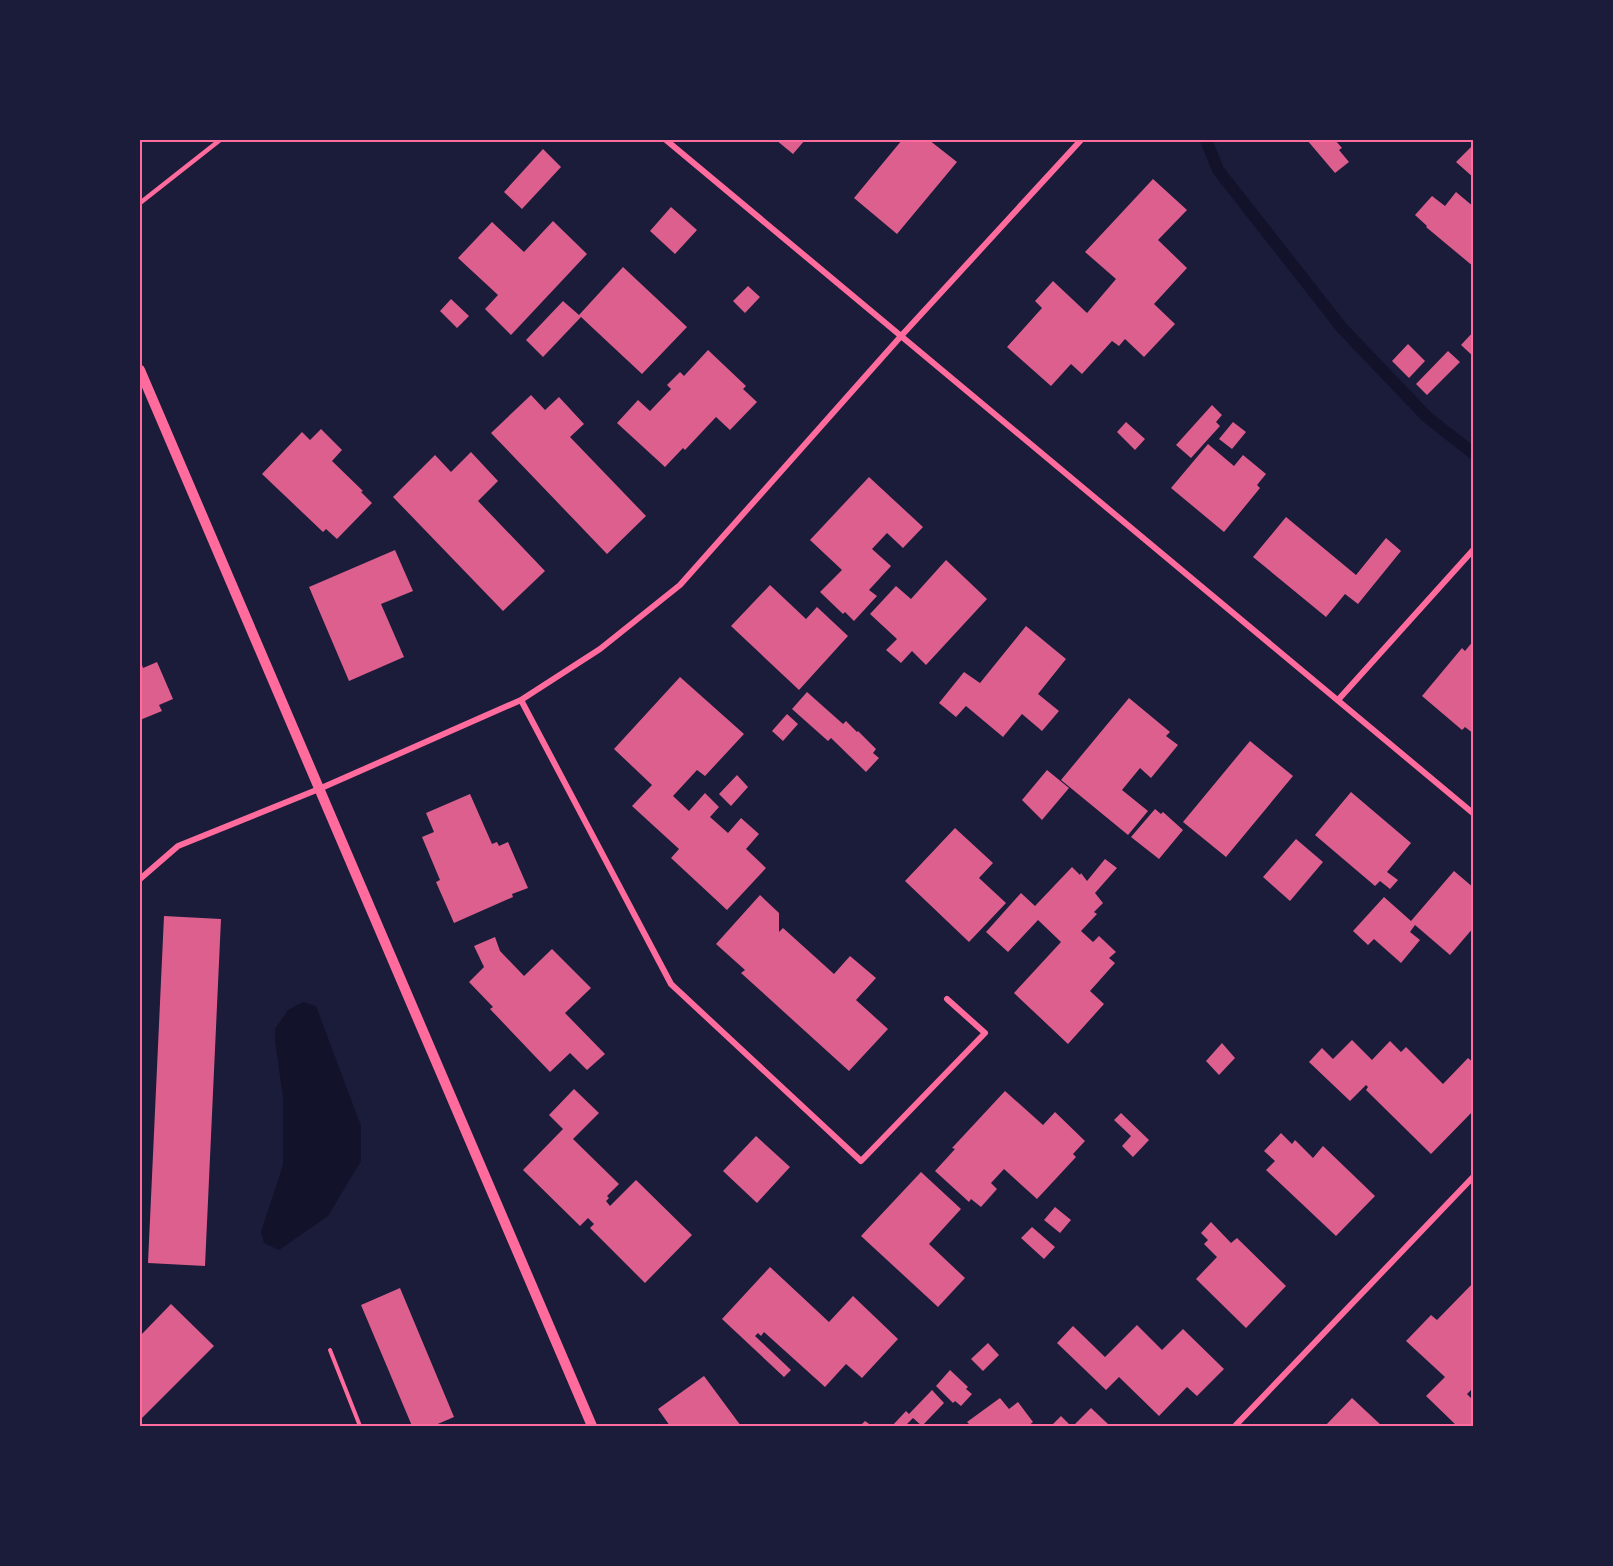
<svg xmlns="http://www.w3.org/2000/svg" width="1613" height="1566" viewBox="0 0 1613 1566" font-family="'Work Sans',sans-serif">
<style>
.water{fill:#12122b}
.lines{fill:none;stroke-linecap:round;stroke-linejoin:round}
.stream{stroke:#12122b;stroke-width:12}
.building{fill:#dd5f8e}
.path{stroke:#ff6b9d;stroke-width:4}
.service{stroke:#ff6b9d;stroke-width:4.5}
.minor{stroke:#ff6b9d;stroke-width:6}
.tertiary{stroke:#ff6b9d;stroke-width:10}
.neatline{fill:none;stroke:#ff6b9d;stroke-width:2}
</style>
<rect width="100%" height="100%" fill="#1b1b3a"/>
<path class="water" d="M 303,1002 L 316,1006 L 361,1126 L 361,1161 L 328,1216 L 279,1250 L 264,1243 L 261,1232 L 283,1165 L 283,1097 L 275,1041 L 275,1029 L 288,1010 Z"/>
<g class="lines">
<path class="stream" d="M 1206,140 L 1218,170 L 1342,328 L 1427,417 L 1474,454"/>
</g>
<path class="building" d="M 776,140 L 805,140 L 793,154 Z
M 902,140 L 929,140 L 957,162 L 897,234 L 854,198 Z
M 1307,140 L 1335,140 L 1342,148 L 1339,150 L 1349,162 L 1335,173 Z
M 1474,144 L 1474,178 L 1456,162 Z
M 543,149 L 561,167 L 522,209 L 504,192 Z
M 1153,179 L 1187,210 L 1158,240 L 1187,268 L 1154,304 L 1175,324 L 1144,357 L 1125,339 L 1119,346 L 1112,341 L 1082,374 L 1071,364 L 1051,386 L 1007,347 L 1042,308 L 1035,301 L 1053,281 L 1087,313 L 1116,279 L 1085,252 Z
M 1456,192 L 1474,207 L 1474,267 L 1426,227 L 1427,226 L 1415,215 L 1432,196 L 1445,206 Z
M 671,207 L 697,230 L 675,254 L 650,231 Z
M 553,221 L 587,254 L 511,335 L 485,309 L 498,295 L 458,258 L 492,222 L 524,252 Z
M 623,267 L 687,327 L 642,374 L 581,317 L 543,357 L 526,340 L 563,301 L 579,315 Z
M 748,286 L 760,297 L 745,313 L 733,301 Z
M 451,299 L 469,316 L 457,328 L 440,311 Z
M 1474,331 L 1474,357 L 1461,345 Z
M 1408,344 L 1425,361 L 1409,378 L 1392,361 Z
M 708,350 L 746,386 L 743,389 L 757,402 L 730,430 L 716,417 L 685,450 L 683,448 L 665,467 L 617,423 L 638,400 L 650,411 L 671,389 L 667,385 L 680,372 L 684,376 Z
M 1448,351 L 1460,362 L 1427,395 L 1416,384 Z
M 531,395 L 545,410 L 559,397 L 584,424 L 570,437 L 646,516 L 607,554 L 491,433 Z
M 1212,405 L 1222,415 L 1216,422 L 1220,426 L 1191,458 L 1176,445 Z
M 1126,422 L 1145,439 L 1135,450 L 1117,432 Z
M 1233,422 L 1246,432 L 1232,449 L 1219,439 Z
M 321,429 L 342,450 L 332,461 L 363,491 L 361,492 L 372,503 L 337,539 L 326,529 L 323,532 L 262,474 L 302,432 L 310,440 Z
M 1208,444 L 1234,466 L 1243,455 L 1266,474 L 1257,485 L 1260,488 L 1224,532 L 1171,488 Z
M 471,452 L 498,481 L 478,501 L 545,571 L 503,611 L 393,497 L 435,455 L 451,472 Z
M 869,477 L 923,527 L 903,548 L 887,533 L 872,549 L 891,566 L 869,590 L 877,596 L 854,621 L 845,612 L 843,614 L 820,592 L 842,570 L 810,540 Z
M 1286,517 L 1356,575 L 1386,538 L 1401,551 L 1358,604 L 1345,594 L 1326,617 L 1253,557 Z
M 395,550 L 413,591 L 381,604 L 404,657 L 349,681 L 309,587 Z
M 946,560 L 987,599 L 926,665 L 912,651 L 901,663 L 886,650 L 897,639 L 870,614 L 896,586 L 911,599 Z
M 770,585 L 806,619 L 817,607 L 848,636 L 799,690 L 731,626 Z
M 1026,626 L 1066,659 L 1038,694 L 1059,711 L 1042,731 L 1022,714 L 1003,737 L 966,706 L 956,717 L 939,703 L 964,672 L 980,683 Z
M 1474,640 L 1472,680 L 1474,734 L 1465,727 L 1462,730 L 1422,696 L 1462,648 L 1465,651 Z
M 140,658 L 143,668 L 157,662 L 173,699 L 159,705 L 162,711 L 140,720 Z
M 680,677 L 744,734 L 705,776 L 697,770 L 673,796 L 689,811 L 705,793 L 719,807 L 710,817 L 728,833 L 741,818 L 759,834 L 746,849 L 766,868 L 727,910 L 671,858 L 679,849 L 632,806 L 652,785 L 614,749 Z
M 807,692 L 843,724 L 846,721 L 857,732 L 858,731 L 876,749 L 873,753 L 879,758 L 866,772 L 831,738 L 828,741 L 792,709 Z
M 1129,698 L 1170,732 L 1166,736 L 1178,745 L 1151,778 L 1140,768 L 1122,790 L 1148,811 L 1128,835 L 1061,780 Z
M 787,714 L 798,724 L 783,741 L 772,731 Z
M 1250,741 L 1293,776 L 1226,857 L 1183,822 Z
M 1047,770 L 1069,788 L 1042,820 L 1022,800 Z
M 737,775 L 748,787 L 731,806 L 719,794 Z
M 1351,792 L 1411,843 L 1387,872 L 1398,880 L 1390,889 L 1380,881 L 1375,886 L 1315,835 Z
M 470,794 L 492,844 L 497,842 L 499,846 L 508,842 L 528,888 L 512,894 L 513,897 L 454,923 L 436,882 L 440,880 L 422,837 L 434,832 L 426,813 Z
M 1155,809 L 1161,814 L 1163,812 L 1183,830 L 1159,859 L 1131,837 Z
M 955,828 L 993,863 L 979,878 L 1006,903 L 969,942 L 905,881 Z
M 1296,839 L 1323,862 L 1290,901 L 1263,877 Z
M 1105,859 L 1117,868 L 1095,893 L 1103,903 L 1094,912 L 1097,914 L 1081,931 L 1093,942 L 1099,936 L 1116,952 L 1109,958 L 1115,963 L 1090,991 L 1104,1004 L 1068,1044 L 1014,993 L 1061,942 L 1038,920 L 1008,952 L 986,932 L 1021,893 L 1035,906 L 1072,867 L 1080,875 L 1081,873 L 1087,881 Z
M 1454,871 L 1474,888 L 1474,927 L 1450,955 L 1415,925 L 1410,932 L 1420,940 L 1401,963 L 1374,939 L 1368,945 L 1353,931 L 1384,897 L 1411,921 Z
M 760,895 L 779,913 L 779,932 L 783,928 L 834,974 L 850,956 L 876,978 L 856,1000 L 888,1029 L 849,1071 L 741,973 L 745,970 L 716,944 Z
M 164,916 L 221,919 L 205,1266 L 148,1263 Z
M 495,937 L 500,951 L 524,976 L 552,949 L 591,988 L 565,1013 L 605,1054 L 587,1070 L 570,1053 L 550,1072 L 490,1009 L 493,1007 L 469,982 L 484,967 L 474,946 Z
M 1352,1040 L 1372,1060 L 1390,1041 L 1401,1052 L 1406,1047 L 1443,1084 L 1468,1058 L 1474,1063 L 1474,1110 L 1431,1154 L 1366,1090 L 1368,1087 L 1366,1085 L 1350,1101 L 1309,1062 L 1322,1048 L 1333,1059 Z
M 1222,1043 L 1235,1058 L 1219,1075 L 1206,1061 Z
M 574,1089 L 599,1113 L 573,1139 L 619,1184 L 607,1196 L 609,1198 L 606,1201 L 610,1206 L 636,1180 L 692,1235 L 645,1283 L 590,1228 L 594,1224 L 588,1218 L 580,1226 L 523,1170 L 563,1129 L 549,1115 Z
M 1005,1091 L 1043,1125 L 1055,1112 L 1085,1141 L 1073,1154 L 1076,1157 L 1037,1199 L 1004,1169 L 991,1183 L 997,1189 L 981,1207 L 971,1199 L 969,1202 L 935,1171 L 955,1149 L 952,1148 Z
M 1121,1113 L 1149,1140 L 1133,1157 L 1122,1146 L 1131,1136 L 1114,1120 Z
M 1281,1133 L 1292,1144 L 1295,1140 L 1313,1158 L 1323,1146 L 1375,1196 L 1336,1236 L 1266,1170 L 1275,1161 L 1264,1151 Z
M 756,1136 L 790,1167 L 757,1203 L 723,1171 Z
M 921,1172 L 961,1209 L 929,1244 L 965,1278 L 938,1307 L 861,1236 Z
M 1055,1207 L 1071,1220 L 1060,1233 L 1044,1220 Z
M 1211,1222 L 1231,1243 L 1237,1238 L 1286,1286 L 1246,1328 L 1196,1279 L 1217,1257 L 1204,1244 L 1208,1240 L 1201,1233 Z
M 1032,1227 L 1055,1247 L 1044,1259 L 1021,1238 Z
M 770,1267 L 829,1322 L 853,1296 L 898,1339 L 862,1378 L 846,1364 L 825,1387 L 764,1332 L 761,1336 L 758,1333 L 755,1336 L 791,1370 L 784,1377 L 722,1319 Z
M 1474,1282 L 1474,1387 L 1467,1394 L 1474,1401 L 1474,1426 L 1457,1426 L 1426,1396 L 1445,1377 L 1406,1341 L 1431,1315 L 1437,1320 Z
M 400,1288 L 454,1417 L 433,1426 L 412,1426 L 361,1305 Z
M 171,1304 L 214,1346 L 140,1420 L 140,1336 Z
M 1137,1325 L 1162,1350 L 1183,1329 L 1224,1369 L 1197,1396 L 1187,1387 L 1159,1416 L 1119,1377 L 1106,1390 L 1057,1343 L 1073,1326 L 1105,1357 Z
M 988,1343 L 999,1355 L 983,1371 L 971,1359 Z
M 950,1370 L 968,1387 L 966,1389 L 972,1394 L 961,1406 L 955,1401 L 953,1403 L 936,1386 Z
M 704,1376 L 741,1426 L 670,1426 L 658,1409 Z
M 932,1390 L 944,1403 L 922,1426 L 913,1418 L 905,1426 L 892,1426 L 906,1411 L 909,1414 Z
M 1000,1398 L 1009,1409 L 1018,1402 L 1033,1422 L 1028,1426 L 971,1426 L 967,1422 Z
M 1352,1398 L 1382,1426 L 1325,1426 Z
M 1091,1408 L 1108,1424 L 1106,1426 L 1073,1426 Z
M 1061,1416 L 1071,1426 L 1051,1426 Z
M 865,1421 L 872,1426 L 860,1426 Z"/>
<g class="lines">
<path class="path" d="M 330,1350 L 360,1426"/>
<path class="service" d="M 140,203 L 220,140"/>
<path class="minor" d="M 666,140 L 1474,814
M 521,700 L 671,984 L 861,1161 L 985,1033 L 947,999
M 1338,700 L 1474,549
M 140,879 L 178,846 L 319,789 L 521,700 L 600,649 L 680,585 L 902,335 L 1081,140
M 1235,1426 L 1474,1176"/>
<path class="tertiary" d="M 140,370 L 592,1426"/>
</g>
<rect width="1613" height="1566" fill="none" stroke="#1b1b3a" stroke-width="282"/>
<rect x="141" y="141" width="1331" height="1284" class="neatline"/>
</svg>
